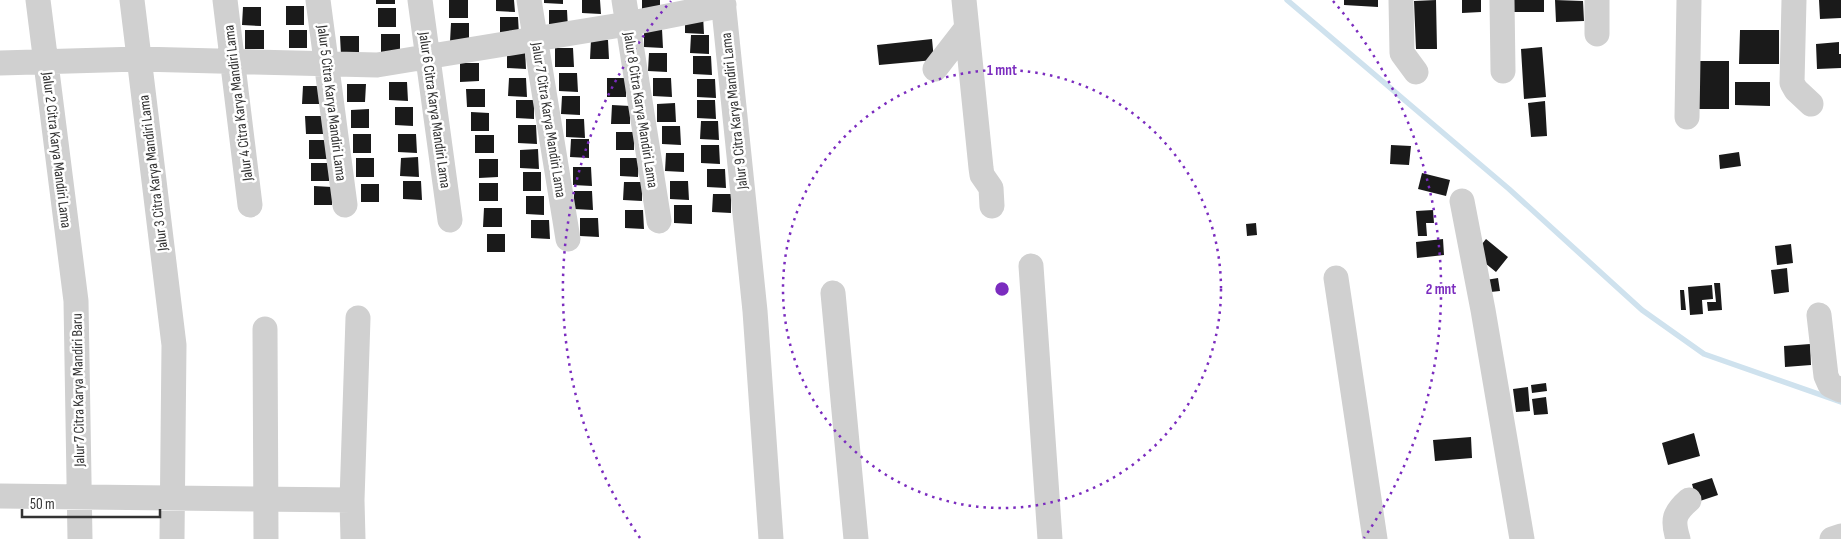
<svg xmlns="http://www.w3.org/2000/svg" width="1841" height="539" viewBox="0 0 1841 539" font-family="'Sofia Sans Condensed',sans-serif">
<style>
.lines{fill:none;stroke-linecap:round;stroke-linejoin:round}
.stream{stroke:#cfe2ee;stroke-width:5.5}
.building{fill:#1a1a1a}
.minor{stroke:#d0d0d0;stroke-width:25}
.ring{fill:none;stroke:#7b2cbf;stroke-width:2.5;stroke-dasharray:2.5 5}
.labels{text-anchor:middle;stroke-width:5;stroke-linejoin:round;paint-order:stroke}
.street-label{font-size:15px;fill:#333;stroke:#fff}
.centre{fill:#7b2cbf;stroke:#fff;stroke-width:2.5}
.ring-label{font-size:15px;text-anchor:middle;font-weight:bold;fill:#7b2cbf;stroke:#fff;stroke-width:5;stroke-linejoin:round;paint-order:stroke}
</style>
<rect width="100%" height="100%" fill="#fff"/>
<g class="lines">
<path class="stream" d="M 1287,0 L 1509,189 L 1642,310 L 1704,354 L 1841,402"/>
</g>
<path class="building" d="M 376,0 L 395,0 L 395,4 L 376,4 Z
M 449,0 L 468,0 L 468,18 L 449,18 Z
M 496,0 L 514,0 L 515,12 L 496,11 Z
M 544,0 L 563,0 L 563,4 L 544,3 Z
M 582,0 L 600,0 L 601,14 L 582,13 Z
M 642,0 L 660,0 L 660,12 L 642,11 Z
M 1344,0 L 1378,0 L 1378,7 L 1344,5 Z
M 1436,0 L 1437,49 L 1416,49 L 1414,1 Z
M 1462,0 L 1481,0 L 1481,12 L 1462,13 Z
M 1513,0 L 1544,0 L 1544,12 L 1513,12 Z
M 1555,0 L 1583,1 L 1584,21 L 1556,22 Z
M 1819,0 L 1841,0 L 1841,18 L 1820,19 Z
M 286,6 L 304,6 L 304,25 L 286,25 Z
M 243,7 L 261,7 L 261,26 L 242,25 Z
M 378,8 L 396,8 L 396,27 L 378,27 Z
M 549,10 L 567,10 L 568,29 L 549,28 Z
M 685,15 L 703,15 L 704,34 L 685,33 Z
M 500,17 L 518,17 L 519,35 L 500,35 Z
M 451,23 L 469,23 L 469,42 L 450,42 Z
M 644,29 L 662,29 L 663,48 L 644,47 Z
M 245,30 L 264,30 L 264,49 L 245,49 Z
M 289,30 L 307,30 L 307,48 L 289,48 Z
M 1740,30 L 1779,30 L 1779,64 L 1739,64 Z
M 381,34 L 400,34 L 400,52 L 381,52 Z
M 691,35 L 709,35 L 709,54 L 690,53 Z
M 340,36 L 359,36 L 359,55 L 341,55 Z
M 932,39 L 934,60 L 879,65 L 877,45 Z
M 591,40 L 608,40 L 609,59 L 590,59 Z
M 1839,42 L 1839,54 L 1841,54 L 1841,68 L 1817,69 L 1816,44 Z
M 1542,47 L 1546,97 L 1524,99 L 1521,49 Z
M 555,48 L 573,48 L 574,67 L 555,67 Z
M 507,50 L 525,50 L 526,69 L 507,68 Z
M 649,53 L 667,53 L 667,72 L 648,71 Z
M 693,56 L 711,56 L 712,75 L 693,74 Z
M 1694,61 L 1729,61 L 1729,109 L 1694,109 Z
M 460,63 L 479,63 L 479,81 L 460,82 Z
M 559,73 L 577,73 L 578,92 L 559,91 Z
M 509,78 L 526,78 L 527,97 L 508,96 Z
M 607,78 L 626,78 L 626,97 L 607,97 Z
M 653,78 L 671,78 L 672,97 L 653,96 Z
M 697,79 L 715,79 L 716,98 L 697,97 Z
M 389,82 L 407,82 L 408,101 L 389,100 Z
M 1735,82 L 1770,82 L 1770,106 L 1735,105 Z
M 347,84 L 366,84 L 365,102 L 347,102 Z
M 303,86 L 321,86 L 321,104 L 302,104 Z
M 466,89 L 485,89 L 485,107 L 467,107 Z
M 562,96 L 580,96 L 580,115 L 561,114 Z
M 516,100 L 534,100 L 534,119 L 516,118 Z
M 697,100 L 715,100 L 716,119 L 697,118 Z
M 1545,101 L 1547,136 L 1531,137 L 1528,103 Z
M 675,103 L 676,122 L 657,122 L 657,104 Z
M 612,105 L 630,106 L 630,124 L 611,124 Z
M 395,107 L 413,107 L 413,126 L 395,125 Z
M 369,109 L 369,128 L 351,128 L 351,110 Z
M 471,112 L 489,113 L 489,131 L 471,131 Z
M 305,116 L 324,116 L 324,134 L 306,134 Z
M 566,119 L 584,119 L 585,138 L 566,137 Z
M 701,121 L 718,121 L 719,140 L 700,139 Z
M 518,125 L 536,125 L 537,144 L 518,143 Z
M 662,126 L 680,126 L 681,145 L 662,144 Z
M 616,132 L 634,132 L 634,150 L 616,150 Z
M 353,134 L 371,134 L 371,153 L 353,153 Z
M 398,134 L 416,134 L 417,153 L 398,152 Z
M 475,135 L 494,135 L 494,153 L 475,153 Z
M 571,139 L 589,139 L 589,158 L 570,157 Z
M 309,140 L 327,140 L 327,159 L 309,159 Z
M 701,145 L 719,145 L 720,164 L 701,163 Z
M 1391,145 L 1411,146 L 1409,165 L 1390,164 Z
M 538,149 L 539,169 L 520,168 L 520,150 Z
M 1739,152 L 1741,166 L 1720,169 L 1719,155 Z
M 666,153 L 684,153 L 684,172 L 665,171 Z
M 418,157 L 419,177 L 400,176 L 401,158 Z
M 356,158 L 374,158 L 374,177 L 356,177 Z
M 620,158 L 639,158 L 638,177 L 620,176 Z
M 479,159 L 498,159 L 498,177 L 479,178 Z
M 311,163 L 330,163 L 329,181 L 311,181 Z
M 573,167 L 591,167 L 592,186 L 573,185 Z
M 707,169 L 725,169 L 726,188 L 707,187 Z
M 523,172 L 541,172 L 541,191 L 523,191 Z
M 1422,173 L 1450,180 L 1446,196 L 1418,189 Z
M 403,181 L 421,181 L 422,200 L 403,199 Z
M 670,181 L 688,181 L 689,200 L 670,199 Z
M 624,182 L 642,182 L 642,201 L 623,200 Z
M 479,183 L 498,183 L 498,201 L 479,201 Z
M 361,184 L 379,184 L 379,202 L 361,202 Z
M 314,186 L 332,187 L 332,205 L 314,205 Z
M 574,191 L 592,191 L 593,210 L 574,209 Z
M 713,194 L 731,194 L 731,213 L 712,212 Z
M 526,196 L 544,196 L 544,215 L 526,214 Z
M 674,205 L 692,205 L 692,224 L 674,223 Z
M 484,208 L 502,208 L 502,227 L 483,227 Z
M 625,210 L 643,210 L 644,229 L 625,228 Z
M 1433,210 L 1434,223 L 1426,223 L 1427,236 L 1418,236 L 1416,211 Z
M 580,218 L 598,218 L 599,237 L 580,236 Z
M 531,220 L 549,220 L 550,239 L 531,238 Z
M 1256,223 L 1257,235 L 1247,236 L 1246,224 Z
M 487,234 L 505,234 L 505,252 L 487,252 Z
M 1443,239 L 1444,255 L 1417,258 L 1416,242 Z
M 1486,239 L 1508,257 L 1496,272 L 1474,254 Z
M 1791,244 L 1793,263 L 1777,265 L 1775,246 Z
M 1787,268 L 1789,292 L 1774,294 L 1771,270 Z
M 1498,278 L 1500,291 L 1481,293 L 1480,281 Z
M 1714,283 L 1720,283 L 1722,310 L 1708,311 L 1707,302 L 1716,302 Z
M 1712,285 L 1713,299 L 1702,300 L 1703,314 L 1690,315 L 1688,287 Z
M 1680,290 L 1684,290 L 1686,310 L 1681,310 Z
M 1810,344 L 1811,365 L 1785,367 L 1784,346 Z
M 1546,383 L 1547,391 L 1532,393 L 1531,385 Z
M 1528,387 L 1530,411 L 1516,412 L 1513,389 Z
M 1546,397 L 1548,414 L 1534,415 L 1532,399 Z
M 1694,433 L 1700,456 L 1668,465 L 1662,443 Z
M 1471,437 L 1472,458 L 1435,461 L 1433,440 Z
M 1712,478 L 1718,495 L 1697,502 L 1692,484 Z"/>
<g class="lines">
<path class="minor" d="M 38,0 L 76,301 L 80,539
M 132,0 L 174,345 L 172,539
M 225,0 L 250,205
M 318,0 L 345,205
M 420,0 L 450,220
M 529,0 L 568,239
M 624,0 L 659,221
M 723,0 L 755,311 L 771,539
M 964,0 L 981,168 L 982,175 L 991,188 L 992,206
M 1401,0 L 1402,53 L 1416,72
M 1502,0 L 1503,71
M 1597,0 L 1597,34
M 1794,0 L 1792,83 L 1796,90 L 1811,104
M 0,63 L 139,59 L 377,65 L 627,24 L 724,5
M 935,69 L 966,29
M 1687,117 L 1689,0
M 1462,201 L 1483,310 L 1522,539
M 1031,266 L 1050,539
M 1336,278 L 1375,539
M 833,293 L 856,539
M 1819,315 L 1826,376 L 1830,385 L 1841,390
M 265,329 L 266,539
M 0,496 L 352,500
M 353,539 L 352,500 L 358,318
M 1678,539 C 1672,520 1674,513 1689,500
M 1832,539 L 1841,536"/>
</g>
<g class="ring">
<circle cx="1002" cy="289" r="219"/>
<path d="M640 538A439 439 0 0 1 671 1M1333 1A439 439 0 0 1 1364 538"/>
</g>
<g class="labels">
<g class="street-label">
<text transform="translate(238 103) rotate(-97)" y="5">Jalur 4 Citra Karya Mandiri Lama</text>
<text transform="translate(332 103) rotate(83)" y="5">Jalur 5 Citra Karya Mandiri Lama</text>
<text transform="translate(435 110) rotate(82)" y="5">Jalur 6 Citra Karya Mandiri Lama</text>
<text transform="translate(641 110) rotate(81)" y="5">Jalur 8 Citra Karya Mandiri Lama</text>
<text transform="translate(734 111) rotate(-96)" y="5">Jalur 9 Citra Karya Mandiri Lama</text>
<text transform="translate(549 120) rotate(81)" y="5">Jalur 7 Citra Karya Mandiri Lama</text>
<text transform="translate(57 150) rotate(83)" y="5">Jalur 2 Citra Karya Mandiri Lama</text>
<text transform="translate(153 173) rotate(-97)" y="5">Jalur 3 Citra Karya Mandiri Lama</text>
<text transform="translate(78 390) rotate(-91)" y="5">Jalur 7 Citra Karya Mandiri Baru</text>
</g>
</g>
<circle cx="1002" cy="289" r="8" class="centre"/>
<g class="ring-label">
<text x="1002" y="75">1 mnt</text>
<text x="1441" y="294">2 mnt</text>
</g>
<path d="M22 509v8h138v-8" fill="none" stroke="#333333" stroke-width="2.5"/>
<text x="30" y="509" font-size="15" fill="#333333" stroke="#ffffff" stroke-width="4" paint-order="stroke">50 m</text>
</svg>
